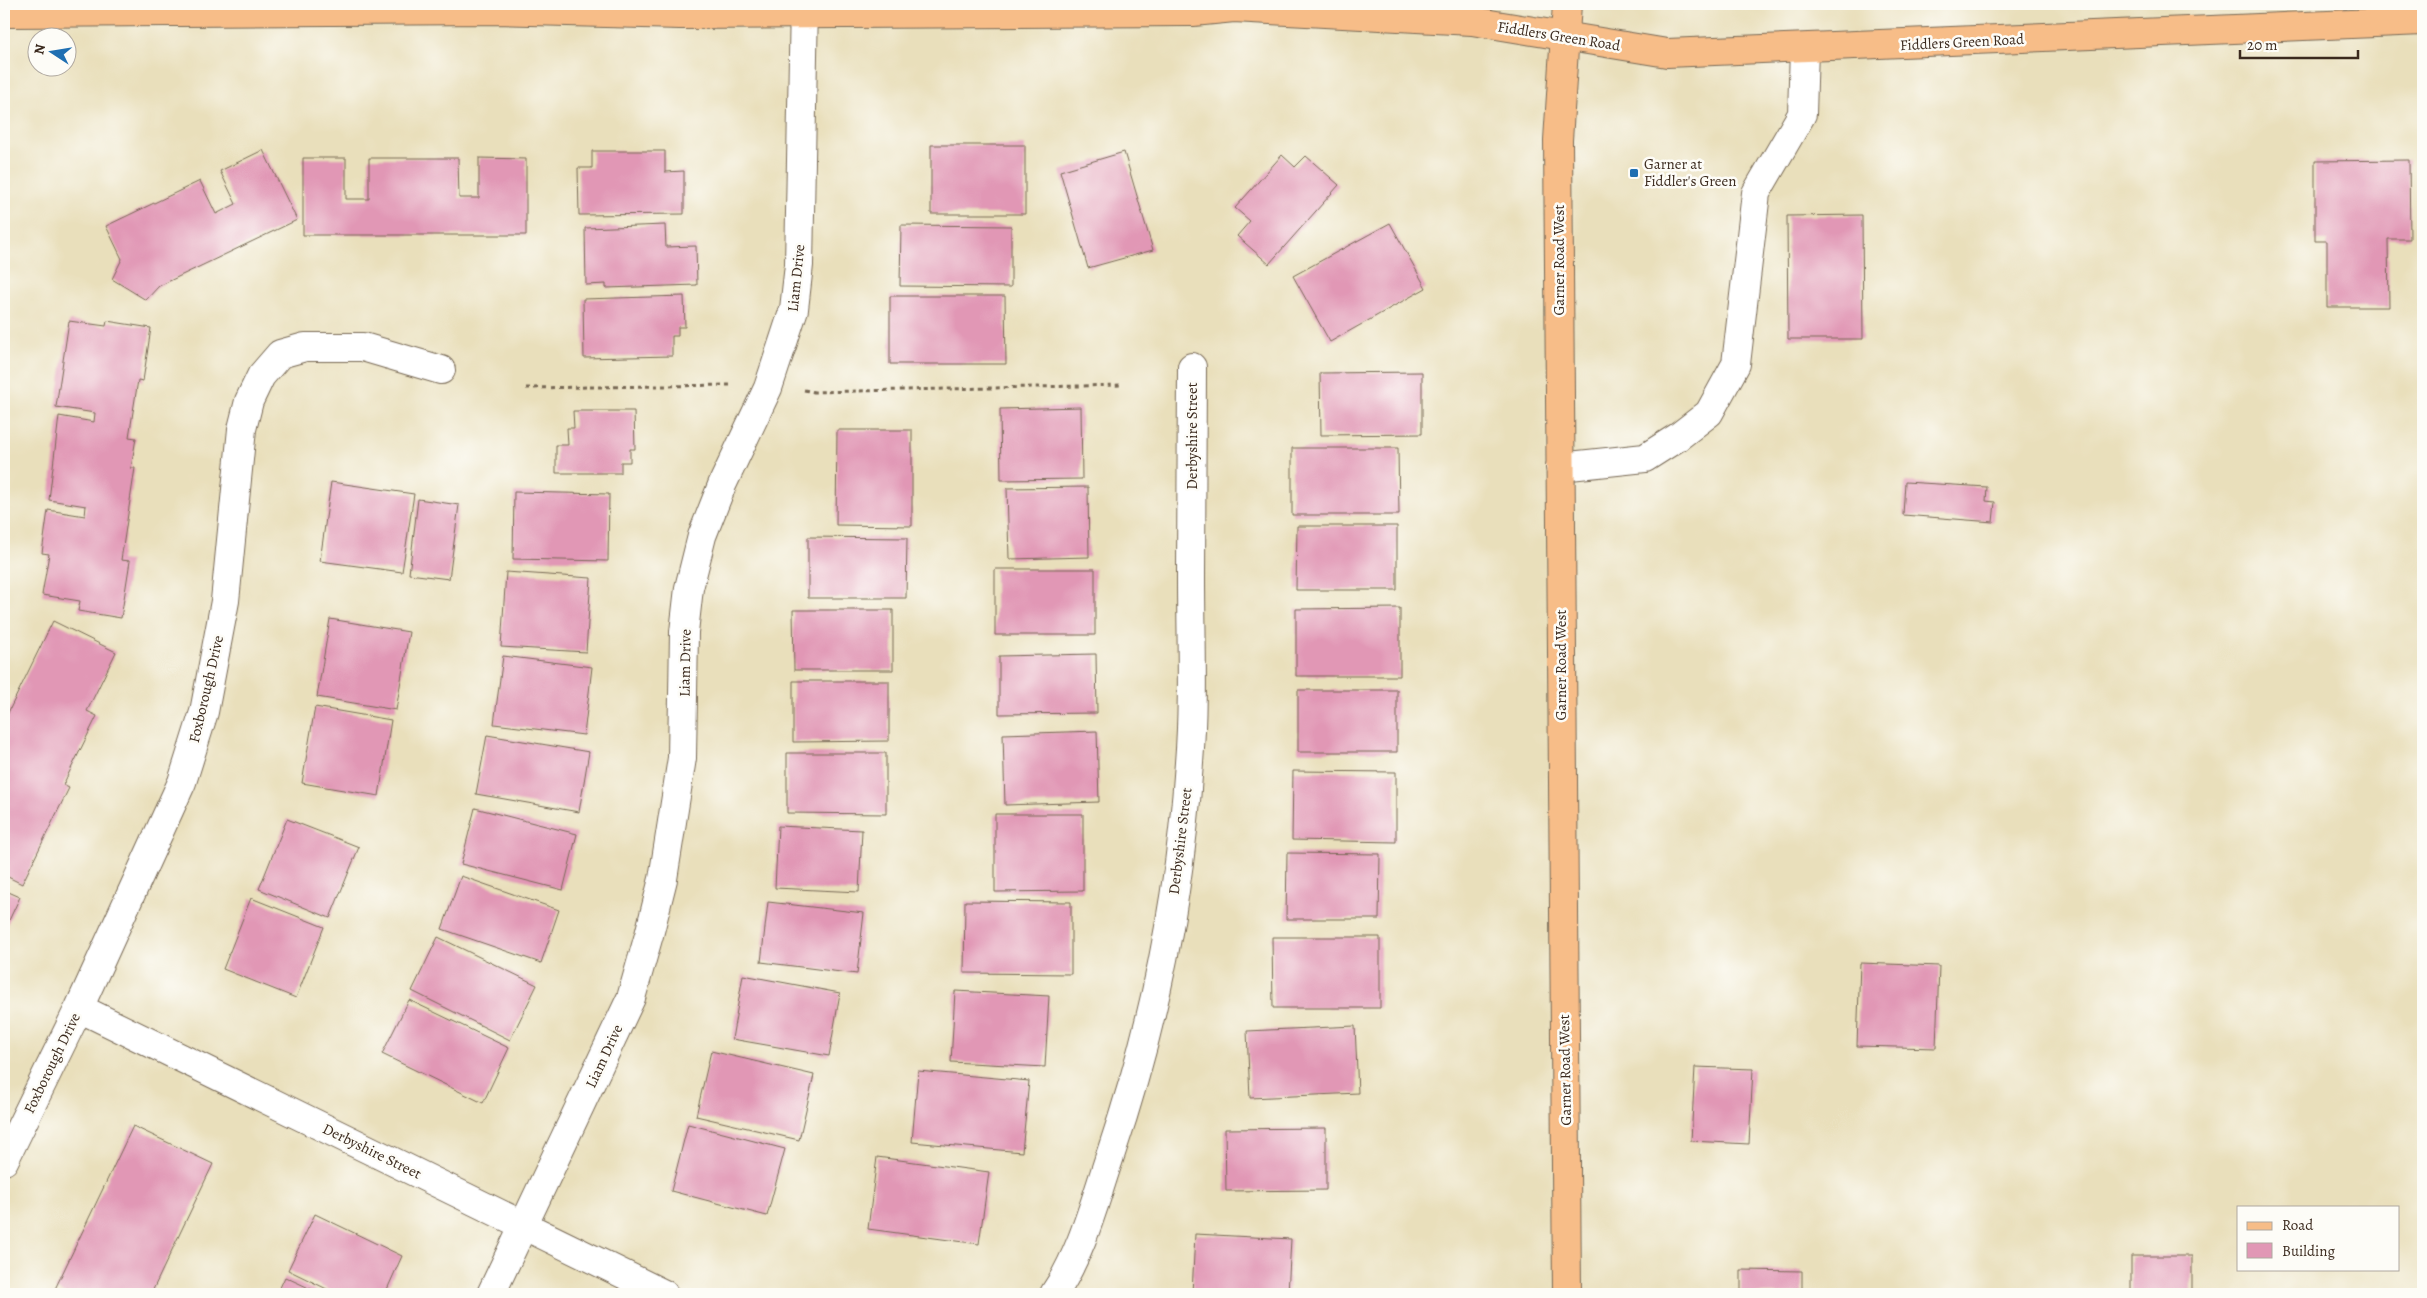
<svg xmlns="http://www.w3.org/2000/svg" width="2427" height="1298" viewBox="0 0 2427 1298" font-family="Alegreya,serif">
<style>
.building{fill:#e197b5}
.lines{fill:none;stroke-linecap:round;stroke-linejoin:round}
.minor-casing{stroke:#786955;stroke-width:30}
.major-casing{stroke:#786955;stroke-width:30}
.path{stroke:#786955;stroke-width:3;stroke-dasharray:4 4;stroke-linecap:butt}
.minor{stroke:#fff;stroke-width:28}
.major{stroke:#f7bd88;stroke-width:28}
.poi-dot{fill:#1f6fb2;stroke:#fdfcf7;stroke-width:2}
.labels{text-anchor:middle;stroke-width:5;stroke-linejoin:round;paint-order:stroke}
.street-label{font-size:15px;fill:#3b2a1e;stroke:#fdfcf7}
.poi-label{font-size:15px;fill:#3b2a1e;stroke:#fdfcf7;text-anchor:start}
</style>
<rect width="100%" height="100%" fill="#fdfcf7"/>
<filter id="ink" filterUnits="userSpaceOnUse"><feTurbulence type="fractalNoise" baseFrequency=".02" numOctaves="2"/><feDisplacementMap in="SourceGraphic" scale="10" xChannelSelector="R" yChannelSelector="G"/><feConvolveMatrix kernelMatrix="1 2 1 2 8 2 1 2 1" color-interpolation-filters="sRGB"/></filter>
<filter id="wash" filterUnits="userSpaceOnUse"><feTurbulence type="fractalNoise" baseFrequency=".0096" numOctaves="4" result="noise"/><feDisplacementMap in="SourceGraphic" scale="20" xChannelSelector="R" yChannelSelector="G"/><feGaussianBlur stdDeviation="1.12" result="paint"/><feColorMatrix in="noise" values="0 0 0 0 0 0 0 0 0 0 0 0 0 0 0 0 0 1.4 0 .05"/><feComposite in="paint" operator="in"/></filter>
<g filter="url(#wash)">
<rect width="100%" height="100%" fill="#e9dfbb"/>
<g id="blocks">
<path class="building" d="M 931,145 L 1025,145 L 1025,214 L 931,214 Z
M 263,150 L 297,220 L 159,286 L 146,300 L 112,279 L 122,259 L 106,226 L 200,181 L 216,214 L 236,204 L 220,171 Z
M 592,151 L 665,151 L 665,172 L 684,171 L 684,214 L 579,215 L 578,168 L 592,168 Z
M 1124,152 L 1153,250 L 1088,268 L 1060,171 Z
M 1282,155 L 1295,167 L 1306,156 L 1339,185 L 1269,264 L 1237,236 L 1250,221 L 1235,208 Z
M 303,158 L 346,158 L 346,199 L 369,199 L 369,158 L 458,158 L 459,198 L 479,198 L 479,158 L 526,159 L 526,235 L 303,235 Z
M 2409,160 L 2410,239 L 2388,239 L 2389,307 L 2327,307 L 2327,241 L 2315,241 L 2315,161 Z
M 1862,215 L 1863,339 L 1788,339 L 1787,216 Z
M 1390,223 L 1426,288 L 1330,342 L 1293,276 Z
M 665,225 L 666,247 L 696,246 L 697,285 L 606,288 L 606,284 L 586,285 L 585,228 Z
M 901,225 L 1011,226 L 1011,287 L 900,286 Z
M 684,296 L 685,327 L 678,327 L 678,336 L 672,336 L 672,356 L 584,358 L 583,299 Z
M 890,296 L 1005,296 L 1006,364 L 890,364 Z
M 69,321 L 106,326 L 107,321 L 151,328 L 143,381 L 138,380 L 129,437 L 136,438 L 131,468 L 135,468 L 121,560 L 130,561 L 121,618 L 78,611 L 80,601 L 42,595 L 49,554 L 42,553 L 48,510 L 85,516 L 86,506 L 49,500 L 59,416 L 94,422 L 95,413 L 56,407 Z
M 1422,372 L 1422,434 L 1321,435 L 1320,373 Z
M 1081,407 L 1082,479 L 1001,480 L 1000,409 Z
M 573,411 L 634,411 L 635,449 L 630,449 L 630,462 L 621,462 L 621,473 L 556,473 L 556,445 L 568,445 L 567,428 L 574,428 Z
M 837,430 L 912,430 L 912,526 L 836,525 Z
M 1292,448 L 1398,448 L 1399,515 L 1292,515 Z
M 331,482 L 414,494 L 402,572 L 320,561 Z
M 1905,482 L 1987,487 L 1986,501 L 1995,502 L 1993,522 L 1903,515 Z
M 1088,487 L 1089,557 L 1009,559 L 1007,488 Z
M 514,492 L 609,494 L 608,561 L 513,559 Z
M 418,499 L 459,505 L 449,579 L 409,574 Z
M 1297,526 L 1397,526 L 1397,590 L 1296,590 Z
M 808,537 L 907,538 L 906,598 L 808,598 Z
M 995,569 L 1095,569 L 1095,635 L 995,635 Z
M 506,572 L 591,578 L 586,652 L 501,647 Z
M 1400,608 L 1400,676 L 1296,676 L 1296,609 Z
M 793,610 L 893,610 L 893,670 L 794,670 Z
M 330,619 L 409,632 L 396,710 L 317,697 Z
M 53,621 L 116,652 L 87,711 L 97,716 L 63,785 L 69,788 L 22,884 L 4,875 L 4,721 Z
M 1096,654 L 1097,713 L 999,714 L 999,656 Z
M 503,656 L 592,667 L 584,735 L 494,724 Z
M 793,681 L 889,681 L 889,741 L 793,742 Z
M 1298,690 L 1397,690 L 1397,752 L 1298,752 Z
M 315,707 L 391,720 L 379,796 L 302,783 Z
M 1097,731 L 1099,802 L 1005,805 L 1003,734 Z
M 487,735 L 589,752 L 579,812 L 476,794 Z
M 787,753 L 886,753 L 886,814 L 787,813 Z
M 1293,771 L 1396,772 L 1396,842 L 1292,840 Z
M 475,808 L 577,834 L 563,890 L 461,864 Z
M 995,814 L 1083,814 L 1083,891 L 995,892 Z
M 287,819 L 359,847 L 330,918 L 259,889 Z
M 778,826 L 862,830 L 859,892 L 775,888 Z
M 1287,853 L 1380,854 L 1379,919 L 1286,919 Z
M 461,876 L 559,910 L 541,963 L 442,929 Z
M 4,890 L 20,897 L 4,931 Z
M 251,898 L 324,927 L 296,998 L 223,969 Z
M 965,901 L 1071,902 L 1071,974 L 964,973 Z
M 768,902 L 864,913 L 857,974 L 761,962 Z
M 438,937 L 537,985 L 510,1040 L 412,991 Z
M 1272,937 L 1380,937 L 1380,1008 L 1273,1008 Z
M 1860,963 L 1939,966 L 1936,1048 L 1857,1046 Z
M 743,975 L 840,993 L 829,1056 L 732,1039 Z
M 955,991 L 1049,996 L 1045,1067 L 951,1062 Z
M 409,1000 L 509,1048 L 483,1103 L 382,1054 Z
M 1355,1026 L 1358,1093 L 1250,1098 L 1247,1031 Z
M 711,1051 L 814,1075 L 799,1140 L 696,1116 Z
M 1695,1067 L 1753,1069 L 1749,1144 L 1691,1141 Z
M 918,1071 L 1029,1081 L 1022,1152 L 912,1142 Z
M 688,1124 L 785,1149 L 767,1216 L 671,1191 Z
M 133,1126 L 213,1164 L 151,1294 L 65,1294 L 55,1289 Z
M 1326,1128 L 1326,1190 L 1226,1191 L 1225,1129 Z
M 877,1157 L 989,1172 L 979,1244 L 868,1229 Z
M 315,1214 L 402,1256 L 385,1294 L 337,1294 L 288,1270 Z
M 1195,1234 L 1291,1239 L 1288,1294 L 1192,1294 Z
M 2131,1256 L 2192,1256 L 2192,1294 L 2131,1294 Z
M 1741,1270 L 1802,1271 L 1802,1294 L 1741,1294 Z
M 285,1277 L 322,1294 L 277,1294 Z"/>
</g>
</g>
<g filter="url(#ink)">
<use href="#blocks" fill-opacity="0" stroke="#786955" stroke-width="1"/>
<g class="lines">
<g class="minor-casing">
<path id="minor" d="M 1560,467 L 1645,458 L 1678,437 L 1709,413 L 1736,364 L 1756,193 L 1802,114 L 1804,49
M 79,1008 L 664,1294
M 4,1161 L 79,1008 L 182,782 L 204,712 L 225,601 L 242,429 L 249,401 L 261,376 L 280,354 L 305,347 L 363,347 L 441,370
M 491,1294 L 631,998 L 649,935 L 663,879 L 682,758 L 684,632 L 689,588 L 702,536 L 722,485 L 768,388 L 794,309 L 799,265 L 804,4
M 1054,1294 C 1082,1253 1095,1200 1111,1153 C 1154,1026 1180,897 1189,763 C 1194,701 1191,639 1191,577 C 1191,507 1192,437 1192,367"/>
</g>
<g class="major-casing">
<path id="major" d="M 4,13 L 495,10 L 680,15 L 1193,12 L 1234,8 L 1472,21 L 1667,53 L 2423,21
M 1567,1294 L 1558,140 L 1567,4"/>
</g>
<path class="path" d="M 526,388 L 730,385
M 804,390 L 814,392 L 1123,385"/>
<use href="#minor" class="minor"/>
<use href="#major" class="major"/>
</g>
</g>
<rect class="poi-dot" x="1629" y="168" width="10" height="10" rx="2.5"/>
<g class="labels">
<g class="street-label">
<text transform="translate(1559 36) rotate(9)" y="5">Fiddlers Green Road</text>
<text transform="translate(1962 42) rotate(-3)" y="5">Fiddlers Green Road</text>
<text transform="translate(1559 260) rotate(-90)" y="5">Garner Road West</text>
<text transform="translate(796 278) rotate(-84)" y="5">Liam Drive</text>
<text transform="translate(1192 436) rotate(-90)" y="5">Derbyshire Street</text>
<text transform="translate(685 663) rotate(-89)" y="5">Liam Drive</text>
<text transform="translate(1561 665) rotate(-90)" y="5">Garner Road West</text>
<text transform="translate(206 689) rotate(-77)" y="5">Foxborough Drive</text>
<text transform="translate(1180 841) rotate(-83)" y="5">Derbyshire Street</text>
<text transform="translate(604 1056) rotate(-65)" y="5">Liam Drive</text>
<text transform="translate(52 1063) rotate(-64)" y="5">Foxborough Drive</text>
<text transform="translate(1565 1070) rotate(-91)" y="5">Garner Road West</text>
<text transform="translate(372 1151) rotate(26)" y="5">Derbyshire Street</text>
</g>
<g class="poi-label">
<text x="1644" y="169">Garner at<tspan x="1644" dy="17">Fiddler's Green</tspan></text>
</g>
</g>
<rect width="2427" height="1298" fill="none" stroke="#fdfcf7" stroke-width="20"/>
<rect x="2237" y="1206" width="162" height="65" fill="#fdfcf7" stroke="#afa8a0"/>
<rect x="2247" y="1222" width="25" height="8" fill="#f7bd88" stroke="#afa8a0"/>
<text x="2282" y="1230" font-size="15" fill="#3b2a1e">Road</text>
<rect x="2247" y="1243" width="25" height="15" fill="#e197b5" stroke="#afa8a0"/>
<text x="2282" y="1256" font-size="15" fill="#3b2a1e">Building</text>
<g transform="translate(52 52) rotate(282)"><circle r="24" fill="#fdfcf7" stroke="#afa8a0"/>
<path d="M0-4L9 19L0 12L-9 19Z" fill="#1f6fb2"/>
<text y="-8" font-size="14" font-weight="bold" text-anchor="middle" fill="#3b2a1e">N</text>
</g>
<path d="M2240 50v8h118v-8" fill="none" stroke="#3b2a1e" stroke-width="2.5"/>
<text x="2247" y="50" font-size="15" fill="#3b2a1e" stroke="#fdfcf7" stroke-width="4" paint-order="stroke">20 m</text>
</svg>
